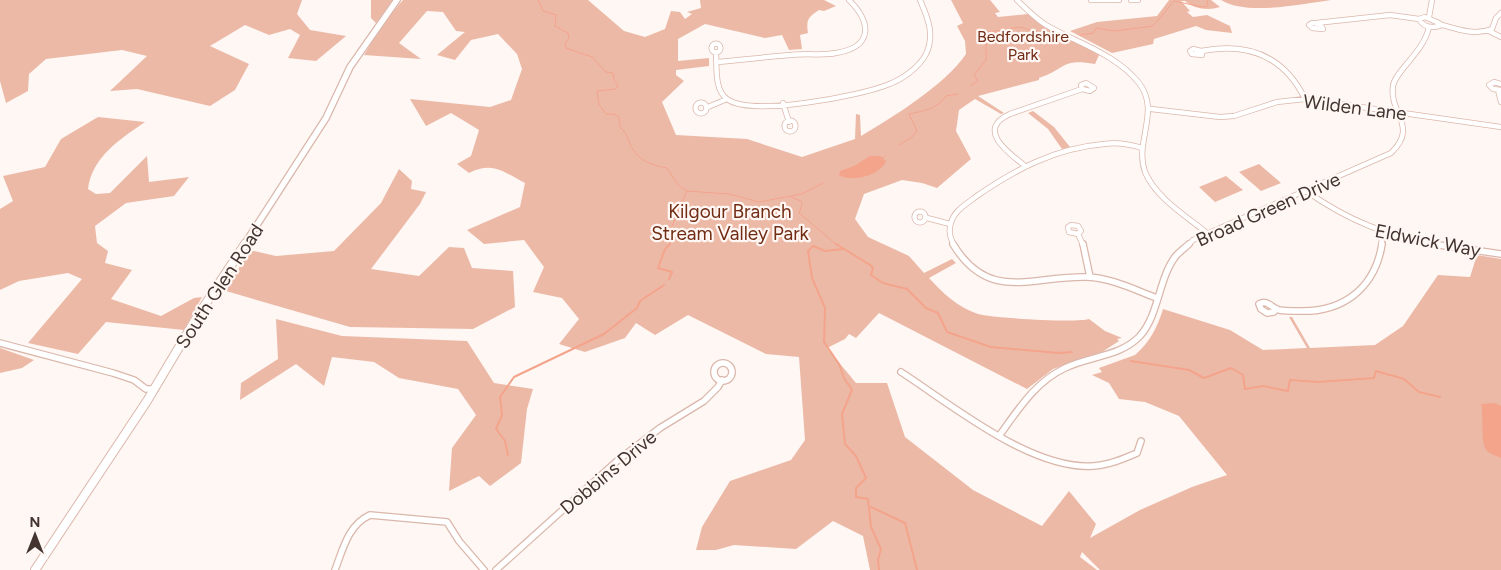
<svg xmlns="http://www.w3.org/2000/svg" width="1501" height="570" viewBox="0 0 1501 570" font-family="Figtree,sans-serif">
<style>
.green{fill:#edb9a7}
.water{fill:#f3a48b}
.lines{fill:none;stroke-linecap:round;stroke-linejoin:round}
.stream-far1{stroke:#f3a48b;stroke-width:1}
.stream{stroke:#f3a48b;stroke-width:2}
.street-far1-casing{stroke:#dbb7ab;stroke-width:6}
.street-casing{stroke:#dbb7ab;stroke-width:8}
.secondary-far1-casing{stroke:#dbb7ab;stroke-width:8}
.secondary-casing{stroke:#dbb7ab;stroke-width:10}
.street-far1{stroke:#fff;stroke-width:4.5}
.street{stroke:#fff;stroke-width:5.5}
.secondary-far1{stroke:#fff;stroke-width:5.5}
.secondary{stroke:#fff;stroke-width:8}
.labels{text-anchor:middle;stroke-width:4.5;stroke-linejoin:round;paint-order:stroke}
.far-park-label{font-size:16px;fill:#722c14;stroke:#fef7f4}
.street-label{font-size:19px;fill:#433430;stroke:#fef7f4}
.park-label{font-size:19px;fill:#722c14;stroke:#fef7f4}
</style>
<rect width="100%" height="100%" fill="#fef7f4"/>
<path class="green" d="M 0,0 L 302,0 L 297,14 L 310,30 L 346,36 L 316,61 L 288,58 L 300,35 L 290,29 L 269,35 L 245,25 L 210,46 L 249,64 L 235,90 L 210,106 L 137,89 L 110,91 L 147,56 L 122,50 L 46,59 L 29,74 L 28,91 L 6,103 L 0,81 Z
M 371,0 L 393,0 L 376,23 L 371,18 Z
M 403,0 L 588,0 L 624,31 L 645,37 L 665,29 L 671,11 L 680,12 L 685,19 L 692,14 L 687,12 L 701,8 L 700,0 L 824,0 L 836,6 L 824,11 L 819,10 C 808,17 806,20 808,33 L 800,35 L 802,49 L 789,50 L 782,35 L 765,38 L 705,24 L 678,39 L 678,61 L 709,58 L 709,66 L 676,70 L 676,75 L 684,81 L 662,102 L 676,135 L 747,139 L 802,157 L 855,139 L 856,114 L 860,115 L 861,136 C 893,117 945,85 966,54 L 965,41 L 957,26 L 963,23 L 951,0 L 990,0 L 1000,12 L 995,13 L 998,17 L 1028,14 L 1096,52 L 1095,53 L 1099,55 L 1095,64 C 1060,58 1067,69 1039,78 L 1039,80 L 978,96 L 1004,113 L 1001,114 L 975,99 L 959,110 L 956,131 L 971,159 L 937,188 L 922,183 L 902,180 L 864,194 L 855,219 L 868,237 L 909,256 L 924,273 L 952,259 L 956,263 L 929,278 C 943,293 957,307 978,314 C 992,318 1076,323 1089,319 L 1105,331 L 1122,338 L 1117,339 L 1119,341 L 1102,352 L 1053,369 L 1027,389 L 879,313 L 856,338 L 849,334 L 845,339 L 827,348 L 856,383 L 887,383 L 905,437 L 973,490 L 1042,526 L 1069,491 L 1096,524 L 1090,538 L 1140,510 L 1192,487 L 1227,475 L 1179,416 L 1145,402 L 1119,399 L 1109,383 L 1092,375 L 1102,372 L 1099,368 L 1135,355 C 1150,342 1157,328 1163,309 L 1230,330 L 1263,350 L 1307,348 L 1289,317 L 1292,317 L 1310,348 L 1375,345 L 1403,326 L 1438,275 L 1470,277 L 1477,255 L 1501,259 L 1501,570 L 1100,570 L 1082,552 L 1080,557 L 1097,570 L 870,570 L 863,536 L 833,521 L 796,549 L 734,545 L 716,550 L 696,550 L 702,527 L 730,481 L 791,460 L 805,440 L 799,357 L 766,354 L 688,315 L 655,335 L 636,323 L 625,338 L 585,352 L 559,344 L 579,319 L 562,298 L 533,292 L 544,267 L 524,240 L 484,244 L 467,230 L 520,207 L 525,183 C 503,172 493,161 469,173 L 457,164 L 471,156 L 479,130 L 451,113 L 426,126 L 410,99 L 490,107 L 511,100 L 522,69 L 517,54 L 498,34 L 471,40 L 455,60 L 437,55 L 465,32 L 456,31 L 443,12 L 427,11 L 399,43 L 421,59 L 364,55 L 384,22 Z
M 1169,0 L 1211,0 L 1220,7 C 1208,11 1194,9 1185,1 L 1181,1 L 1190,11 L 1187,12 L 1193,17 L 1207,15 L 1230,26 L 1232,33 L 1206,30 L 1196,26 L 1154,39 L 1153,44 L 1112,53 L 1070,31 L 1097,22 L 1157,16 Z
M 1221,0 L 1331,0 C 1302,4 1246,16 1221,0 Z
M 1033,111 L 1054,127 L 1070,147 L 1062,149 L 1048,129 L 1028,113 Z
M 98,117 L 145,122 C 120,139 92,157 88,189 L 96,194 L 110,193 L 147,156 L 149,182 L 189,177 L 174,196 L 126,203 L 95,226 L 97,243 L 108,251 L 105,263 L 132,270 L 111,299 L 161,316 L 194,298 L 202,297 L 184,330 L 106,322 L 78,354 L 28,343 L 82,279 L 68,273 L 19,281 L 0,290 L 0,209 L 13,201 L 3,176 L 45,167 L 61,139 Z
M 1259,164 L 1281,183 L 1261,191 L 1239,172 Z
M 399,169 L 412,181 L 411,189 L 426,192 L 420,204 L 371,269 L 419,276 L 449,247 L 464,248 L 472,268 L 513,271 L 515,307 L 473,329 L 350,327 L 226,291 L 249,250 L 276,256 L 334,251 L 381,203 Z
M 1226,176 L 1243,190 L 1215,202 L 1199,187 Z
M 276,319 L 342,336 L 467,341 L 494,383 L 533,389 L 527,409 L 521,463 L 490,486 L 479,476 L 449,491 L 452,448 L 476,415 L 458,389 L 399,378 L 374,362 L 332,357 L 324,386 L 296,364 L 240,400 L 241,383 L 278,359 Z
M 0,348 L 34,360 L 22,368 L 0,373 Z"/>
<path class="water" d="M 870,156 L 880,156 L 886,161 C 881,175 852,183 839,175 L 840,171 L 854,166 Z
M 1495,403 L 1501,406 L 1501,458 C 1497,456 1490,454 1487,451 C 1480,444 1484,414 1481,404 Z"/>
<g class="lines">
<path class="stream-far1" d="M 538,0 L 543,11 L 556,15 L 555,26 L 568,33 L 569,38 L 565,44 L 566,48 L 592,57 L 606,72 L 613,73 L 614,81 L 618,85 L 616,89 L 597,91 L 599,104 L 606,114 L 614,114 L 619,117 L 620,127 C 628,134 627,139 632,148 C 639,161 654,166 667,168 L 678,185 L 687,191 L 729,194 L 759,202 L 802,194 L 823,183
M 1080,35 L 1093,33 L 1096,28 L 1115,31 L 1153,26 L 1174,1 L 1203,7 L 1208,6 L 1207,0
M 970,86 L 978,81 L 974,75 L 986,60 L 986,43 L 994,40 L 988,32 L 1020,27 L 1054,37
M 899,145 L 912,137 L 917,131 L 909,114 C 924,111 937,109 946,96 L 958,94
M 882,158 L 885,156
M 791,197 L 801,201 L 802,205 L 799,213 L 837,245
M 670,245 L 669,233 L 687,191"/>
<path class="stream" d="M 836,244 L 870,265 L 873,268 L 871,275 L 883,283 L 907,289 L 926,308 L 938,313 L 947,332 L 991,347 L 1059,353 L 1072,352
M 843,249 L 825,251 L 813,246 L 808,251 L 812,278 L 825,308 L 824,342 L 839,364 L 844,378 L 852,390 L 842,414 L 845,444 L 856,456 L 866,478 L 856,488 L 856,497 L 868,499 L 871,527 L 881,549 L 878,560 L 879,570
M 669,279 L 672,272 L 658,268 L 665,249 L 670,244
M 1131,361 L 1189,370 L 1204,378 L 1231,368 L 1243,375 L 1245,389 L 1263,386 L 1288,391 L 1290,380 L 1318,382 L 1374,378 L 1376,371 L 1404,379 L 1419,392 L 1440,397
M 508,455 L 505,441 L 496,429 L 502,415 L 500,397 L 514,377 L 604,334 L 637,308 L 640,301 L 664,285
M 871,507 L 905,523 L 917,570"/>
<g class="street-far1-casing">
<path id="street-far1" d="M 1017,0 C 1026,9 1035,18 1046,25 C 1077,43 1116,54 1139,83 C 1161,111 1134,142 1145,172 C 1156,198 1186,216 1207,233
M 1091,0 L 1119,0
M 1131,0 L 1138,0
M 1425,17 L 1439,23 L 1439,26 C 1431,28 1423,27 1419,19 Z
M 1429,17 L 1432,0
M 1312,23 L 1320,24 L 1323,29 L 1312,28 L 1309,25 Z
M 1316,23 L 1390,15 L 1419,19
M 1439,24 C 1457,29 1474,36 1492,29 L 1496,18 L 1501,13
M 1489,31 L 1501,37
M711.5 48a4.5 4.5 0 1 1 9 0a4.5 4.5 0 1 1-9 0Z
M 1193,49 L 1201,51 L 1202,55 L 1192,54 L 1190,51 Z
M 1201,51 C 1248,42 1284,56 1305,99
M 716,52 C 717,66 714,90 727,99 C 751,117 859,96 887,85 C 901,80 919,68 926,54 C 935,35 928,18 920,0
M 717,62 C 741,60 765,57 790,55 C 805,53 821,56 836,53 C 873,47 872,23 849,0
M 1086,83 L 1094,88 L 1090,91 L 1082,89 L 1081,85 Z
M 1501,84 L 1494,82 L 1489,85 L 1493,89 L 1501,90
M 1498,90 L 1501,102
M695.5 108a5.5 5.5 0 1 1 11 0a5.5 5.5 0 1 1-11 0Z
M 783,103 L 789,122
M 708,107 L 727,99
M 1151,109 L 1220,117 L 1234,116 L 1277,102 L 1305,99 L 1501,127
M784.5 126a5.5 5.5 0 1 1 11 0a5.5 5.5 0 1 1-11 0Z
M 1024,165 C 1007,152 976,129 1010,114 L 1082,89
M 1306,191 C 1349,221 1387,236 1439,245
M914.5 217a5.5 5.5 0 1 1 11 0a5.5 5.5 0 1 1-11 0Z
M 927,218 L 950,224
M 1071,225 L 1078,226 L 1081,231 L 1078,234 L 1069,232 L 1068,227 Z
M 1078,234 L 1083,245
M 954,245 C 950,238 948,231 951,223 C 954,211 965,205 974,198 C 1014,170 1055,148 1104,144 C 1117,142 1129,144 1142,148
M 1188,245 L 1193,240 L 1391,153 C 1419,126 1389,114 1393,86 C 1395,71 1424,52 1429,27
M 1381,245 L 1383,234"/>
</g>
<g class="street-casing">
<path id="street" d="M 953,244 C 989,304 1034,275 1087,277 C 1112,278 1135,290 1157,298
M 1083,244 L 1090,277
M 1432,244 L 1501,254
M 1275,309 L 1274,312 L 1267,313 L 1261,309 L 1259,304 C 1268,299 1271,308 1279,310 C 1285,311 1292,311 1298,311 C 1343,313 1375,288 1382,244
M 0,343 L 113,373 L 134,380 L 146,389 L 155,389
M714 372a9 9 0 1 1 18 0a9 9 0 1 1-18 0Z
M 901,372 C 952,405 1031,470 1093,466 C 1109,465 1123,459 1137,453 L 1141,441
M 999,436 C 1018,410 1035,382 1065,368 C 1089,356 1119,357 1139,337 C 1159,316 1158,280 1175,257 C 1179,252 1185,248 1189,244
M 335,570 C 343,549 348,525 370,515 L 447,522 L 459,541 L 484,570
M 496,570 L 617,461 L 660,428 L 704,401 L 718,387 L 722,380"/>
</g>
<g class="secondary-far1-casing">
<path id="secondary-far1" d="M 244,245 L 326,118 L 350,67 L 397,0"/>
</g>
<g class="secondary-casing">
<path id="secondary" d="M 35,570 L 147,401 L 197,317 L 245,244"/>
</g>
<use href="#street-far1" class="street-far1"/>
<use href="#street" class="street"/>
<use href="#secondary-far1" class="secondary-far1"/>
<use href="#secondary" class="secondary"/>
</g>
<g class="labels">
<g class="far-park-label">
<text x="1023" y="42">Bedfordshire<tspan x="1023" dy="18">Park</tspan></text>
</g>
<g class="street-label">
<text transform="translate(1355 107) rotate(7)" y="7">Wilden Lane</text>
<text transform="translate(1268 209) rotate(-24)" y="7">Broad Green Drive</text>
<text transform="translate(1428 240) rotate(11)" y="7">Eldwick Way</text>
<text transform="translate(219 286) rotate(-57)" y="7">South Glen Road</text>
<text transform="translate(608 472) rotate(-40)" y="7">Dobbins Drive</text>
</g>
<g class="park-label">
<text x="730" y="218">Kilgour Branch<tspan x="730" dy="22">Stream Valley Park</tspan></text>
</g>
</g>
<g transform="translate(35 535)" stroke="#fef7f4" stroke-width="4" paint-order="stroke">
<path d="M0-4L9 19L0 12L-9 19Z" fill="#433430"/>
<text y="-8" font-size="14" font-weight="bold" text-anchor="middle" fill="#433430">N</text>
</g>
</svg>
